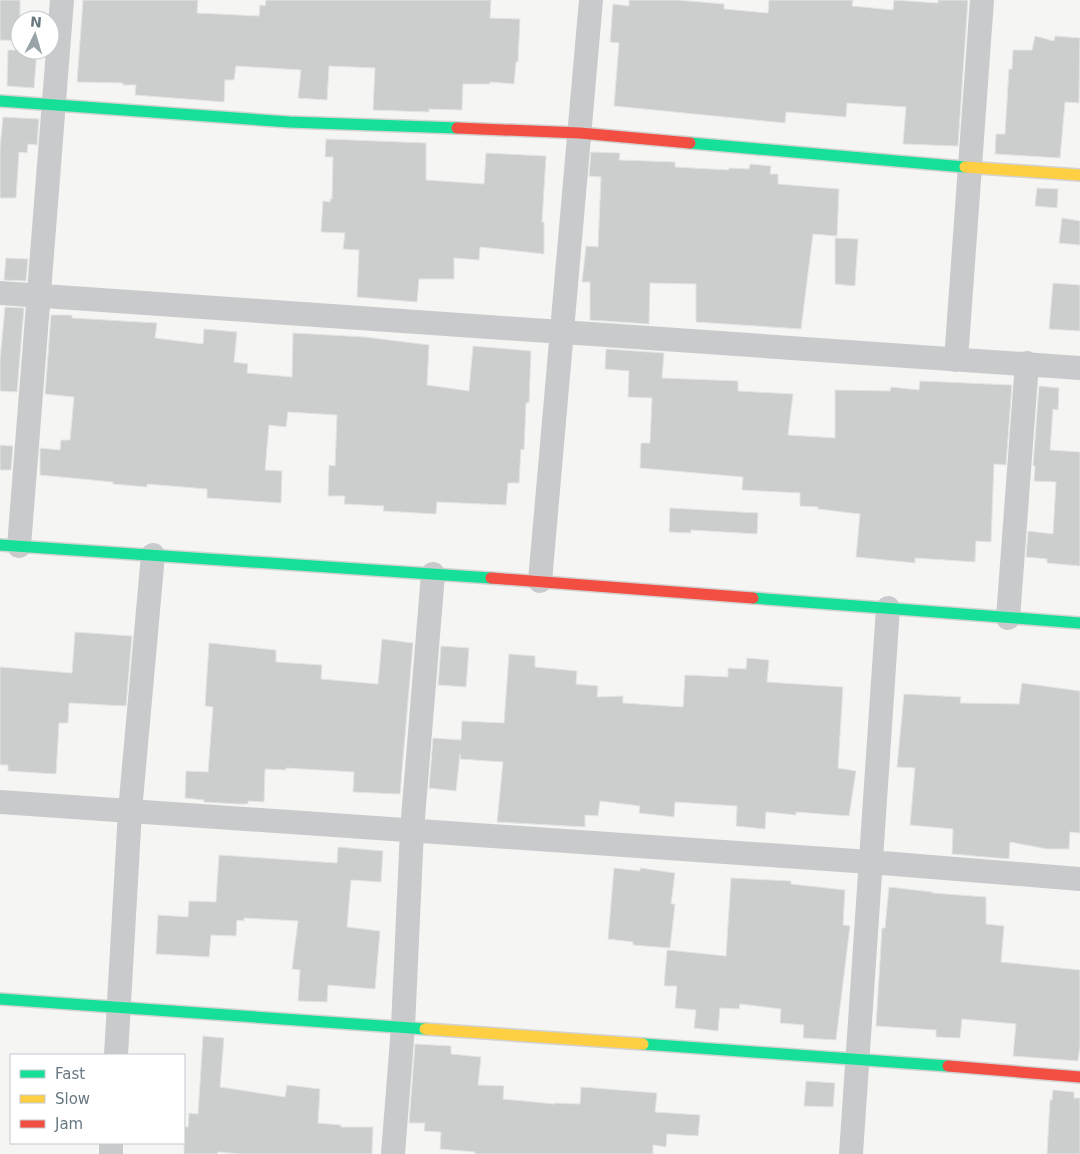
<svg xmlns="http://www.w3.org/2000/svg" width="1080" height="1154" viewBox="0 0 1080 1154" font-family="'DejaVu Sans',sans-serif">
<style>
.building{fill:#cccece;stroke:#e4e4e4}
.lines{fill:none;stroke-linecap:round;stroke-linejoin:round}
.fast-casing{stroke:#d2d2d2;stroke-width:14}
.slow-casing{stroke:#d2d2d2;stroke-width:14}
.jam-casing{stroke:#d2d2d2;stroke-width:14}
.street{stroke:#c9cacb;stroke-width:24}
.fast{stroke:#16e098;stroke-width:11}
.slow{stroke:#ffcf43;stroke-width:11}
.jam{stroke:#f24e42;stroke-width:11}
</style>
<rect width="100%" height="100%" fill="#f5f5f4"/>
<path class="building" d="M 0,0 L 20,0 L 20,41 L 0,40 Z
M 83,0 L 198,0 L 197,13 L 259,16 L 260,5 L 265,6 L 266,0 L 491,0 L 490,18 L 520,19 L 518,62 L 516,62 L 514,84 L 490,82 L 490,84 L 463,84 L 462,110 L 429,109 L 429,112 L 373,110 L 375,68 L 329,66 L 327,100 L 298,98 L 301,70 L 236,66 L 234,80 L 225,80 L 224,102 L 135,95 L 136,85 L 123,85 L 123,83 L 77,82 Z
M 629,0 L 677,0 L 724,4 L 724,9 L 768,13 L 769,0 L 853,0 L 852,6 L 893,10 L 894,0 L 938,3 L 938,0 L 968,0 L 958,146 L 903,144 L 906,107 L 847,103 L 846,117 L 786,112 L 785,123 L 614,106 L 619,43 L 610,42 L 613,4 L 629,6 Z
M 1035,36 L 1054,41 L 1055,36 L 1080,38 L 1079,103 L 1065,102 L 1060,158 L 995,154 L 996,134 L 1005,134 L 1009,69 L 1012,69 L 1013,50 L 1032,50 Z
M 8,50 L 37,50 L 34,88 L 7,86 Z
M 3,117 L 39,119 L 37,145 L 28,144 L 27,153 L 19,152 L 16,198 L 0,198 L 0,148 Z
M 326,139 L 426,143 L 426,180 L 484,184 L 486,153 L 546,156 L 542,222 L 544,222 L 544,254 L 480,247 L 479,260 L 454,258 L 454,279 L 419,279 L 417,302 L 357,297 L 359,250 L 343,249 L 345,233 L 321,232 L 323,201 L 330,202 L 330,199 L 332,199 L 333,157 L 325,157 Z
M 591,152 L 620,153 L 619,160 L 675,162 L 675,167 L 729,170 L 729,168 L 749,169 L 750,164 L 771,166 L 770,174 L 778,174 L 778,184 L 839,189 L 837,236 L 813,234 L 801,329 L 696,322 L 696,284 L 650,283 L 649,324 L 590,320 L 590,282 L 582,282 L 586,246 L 598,247 L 601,177 L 589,176 Z
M 1037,188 L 1058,189 L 1057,208 L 1035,206 Z
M 1062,218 L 1080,221 L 1080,245 L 1059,243 Z
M 835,238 L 858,239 L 855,286 L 835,284 Z
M 6,258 L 28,259 L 26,281 L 4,280 Z
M 1053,283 L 1080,285 L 1080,331 L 1049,329 Z
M 5,307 L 24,308 L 17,392 L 0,391 L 0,360 Z
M 51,315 L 72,315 L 72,318 L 157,323 L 155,338 L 203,344 L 204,329 L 237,332 L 234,362 L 248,364 L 247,373 L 292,377 L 293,333 L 365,337 L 429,345 L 427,385 L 469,391 L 473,346 L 531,351 L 529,403 L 526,403 L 524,450 L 521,449 L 519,483 L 508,483 L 506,505 L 437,502 L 436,514 L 383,511 L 384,506 L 344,504 L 345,496 L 328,496 L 329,465 L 335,466 L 337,415 L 288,412 L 286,427 L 269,425 L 265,470 L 282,471 L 281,503 L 207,498 L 207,489 L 147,484 L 147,487 L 113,484 L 113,482 L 40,475 L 40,448 L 60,450 L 61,440 L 70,440 L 74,397 L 45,394 Z
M 606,349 L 664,353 L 662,378 L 738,381 L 738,391 L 793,394 L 788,435 L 835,438 L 835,390 L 890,391 L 891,387 L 919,390 L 920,381 L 1012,385 L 1006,465 L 994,464 L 991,542 L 976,541 L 975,562 L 915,558 L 915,563 L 856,557 L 860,514 L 818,509 L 818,507 L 800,506 L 800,493 L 742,490 L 743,477 L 640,468 L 641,443 L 650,443 L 652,398 L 628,397 L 629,371 L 605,369 Z
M 1039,386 L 1059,388 L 1058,410 L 1053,409 L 1050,450 L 1080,452 L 1080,566 L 1047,563 L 1047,559 L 1026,557 L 1028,531 L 1053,534 L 1056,482 L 1034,481 L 1035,466 L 1033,466 Z
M 0,445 L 13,446 L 11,470 L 0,470 Z
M 670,508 L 758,513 L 757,534 L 691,530 L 691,533 L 669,532 Z
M 75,632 L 132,636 L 126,706 L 69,703 L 68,723 L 59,723 L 56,774 L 8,771 L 8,765 L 0,765 L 0,667 L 72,673 Z
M 382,639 L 413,643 L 413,644 L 400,794 L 353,792 L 354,772 L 286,768 L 286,770 L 265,769 L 264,802 L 248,801 L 248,804 L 237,804 L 204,802 L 204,800 L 185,798 L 186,771 L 208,772 L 213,707 L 205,706 L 209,643 L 276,650 L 276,662 L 322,665 L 321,679 L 378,684 Z
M 441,646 L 469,648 L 466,687 L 438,685 Z
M 509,654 L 535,656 L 535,667 L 577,671 L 576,684 L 598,686 L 597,697 L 623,696 L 623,703 L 683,707 L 685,675 L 728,677 L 728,668 L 746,669 L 747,658 L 769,660 L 767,682 L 843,687 L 838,768 L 856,771 L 849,816 L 796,812 L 796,815 L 766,812 L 765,829 L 736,826 L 737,806 L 675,802 L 674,817 L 639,813 L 640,806 L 600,801 L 598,816 L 585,815 L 585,827 L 497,822 L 503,762 L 460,759 L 460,754 L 456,791 L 429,788 L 433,738 L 461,740 L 462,721 L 504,723 Z
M 1022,683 L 1080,691 L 1080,833 L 1070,832 L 1069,849 L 1047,849 L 1010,842 L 1009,859 L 952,854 L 953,829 L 910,825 L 915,768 L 897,767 L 904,694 L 961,697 L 960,703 L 1019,704 Z
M 338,847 L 383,851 L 381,882 L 351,880 L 347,927 L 380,931 L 375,989 L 328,985 L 327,1002 L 298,1001 L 300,970 L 292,969 L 298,921 L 244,918 L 244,921 L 237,920 L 236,936 L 211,935 L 209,957 L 156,954 L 158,915 L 188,917 L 189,901 L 216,902 L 219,855 L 337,863 Z
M 614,868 L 640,871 L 640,868 L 675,873 L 671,904 L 675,904 L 670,948 L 633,945 L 633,942 L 608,939 Z
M 731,878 L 791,881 L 791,884 L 845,890 L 843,925 L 850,926 L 836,1040 L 803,1038 L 804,1025 L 780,1023 L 781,1009 L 740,1004 L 739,1009 L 720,1008 L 718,1031 L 694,1028 L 696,1010 L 675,1008 L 677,986 L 664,986 L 667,950 L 726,956 Z
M 889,887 L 932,892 L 932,893 L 986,897 L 986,924 L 1004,926 L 1001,962 L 1080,970 L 1080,1046 L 1078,1061 L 1013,1056 L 1016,1024 L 962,1019 L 960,1038 L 936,1037 L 936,1030 L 876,1026 L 882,928 L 885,928 Z
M 203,1036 L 224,1038 L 220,1087 L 285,1097 L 287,1085 L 320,1089 L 318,1123 L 341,1125 L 341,1127 L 373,1127 L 372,1154 L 241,1154 L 218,1152 L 217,1154 L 184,1154 L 184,1127 L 188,1127 L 189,1113 L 198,1114 Z
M 415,1044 L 451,1046 L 451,1054 L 481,1057 L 478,1085 L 504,1086 L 503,1099 L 555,1104 L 555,1103 L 580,1104 L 581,1087 L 657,1093 L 655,1112 L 700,1115 L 698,1136 L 667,1134 L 666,1147 L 653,1145 L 653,1154 L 475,1154 L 475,1152 L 440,1149 L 441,1132 L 424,1131 L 425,1123 L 409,1123 Z
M 806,1081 L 835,1083 L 833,1107 L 804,1106 Z
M 1053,1090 L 1074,1092 L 1074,1098 L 1080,1098 L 1080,1154 L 1047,1154 L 1050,1100 L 1052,1100 Z"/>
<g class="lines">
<g class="fast-casing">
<path id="fast" d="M 0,101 L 289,122 L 457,128
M 690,143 L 965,167
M 0,545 L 491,578
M 753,598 L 1080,623
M 0,999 L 425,1029
M 643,1044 L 948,1066"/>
</g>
<g class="slow-casing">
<path id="slow" d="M 965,167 L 1080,175
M 425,1029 L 643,1044"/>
</g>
<g class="jam-casing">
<path id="jam" d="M 457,128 L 580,133 L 690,143
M 491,578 L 753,598
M 948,1066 L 1080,1077"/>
</g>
<path class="street" d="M 0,293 L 1080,368
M 956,360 L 982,0
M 19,546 L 62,0
M 540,581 L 591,0
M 1008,618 L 1027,363
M 0,802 L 870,862 L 1080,879
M 116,1055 L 130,811 L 153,555
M 111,1154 L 111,1143
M 393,1154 L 403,1027 L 412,830 L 433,574
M 851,1154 L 888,608"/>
<use href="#fast" class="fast"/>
<use href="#slow" class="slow"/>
<use href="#jam" class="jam"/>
</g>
<rect x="10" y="1054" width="175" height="90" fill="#ffffff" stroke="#c2c9cd"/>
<rect x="20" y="1070" width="25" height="8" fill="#16e098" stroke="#c2c9cd"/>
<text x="55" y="1079" font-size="15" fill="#677881">Fast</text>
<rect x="20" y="1095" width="25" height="8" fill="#ffcf43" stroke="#c2c9cd"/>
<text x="55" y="1104" font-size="15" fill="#677881">Slow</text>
<rect x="20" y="1120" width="25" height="8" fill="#f24e42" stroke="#c2c9cd"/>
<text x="55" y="1129" font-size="15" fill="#677881">Jam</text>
<g transform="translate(35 35) rotate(5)"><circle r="24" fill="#ffffff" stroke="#c2c9cd"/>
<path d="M0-4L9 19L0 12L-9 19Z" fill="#99a4a9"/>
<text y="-8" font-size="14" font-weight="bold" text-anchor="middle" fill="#677881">N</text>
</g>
</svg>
